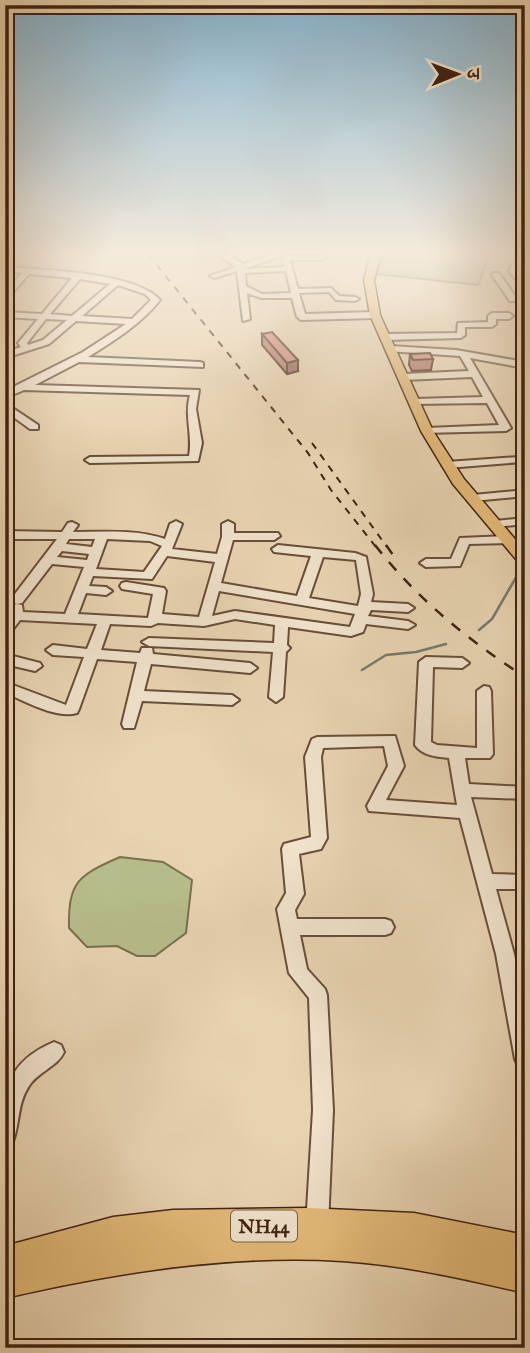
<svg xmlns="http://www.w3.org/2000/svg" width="530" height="1353" viewBox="0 0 530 1353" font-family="'IM FELL English','Noto Serif Devanagari',serif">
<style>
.green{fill:#b6bc8b;stroke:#7a6f4e;stroke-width:2}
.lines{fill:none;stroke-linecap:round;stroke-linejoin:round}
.stream{stroke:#747b6e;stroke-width:2.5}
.minor-casing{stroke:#694e38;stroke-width:4}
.major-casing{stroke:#3f2210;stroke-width:3}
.highway-casing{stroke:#3f2210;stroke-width:3}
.minor{fill:#f0e2cc;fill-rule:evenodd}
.major{fill:#e4ba78;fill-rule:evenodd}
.highway{fill:#e4ba78;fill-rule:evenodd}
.rail-far1{stroke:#3f2210;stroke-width:2;stroke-dasharray:7 7;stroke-linecap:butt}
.rail{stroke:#3f2210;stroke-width:2.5;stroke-dasharray:11 11;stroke-linecap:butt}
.wall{fill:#b17267;stroke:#3f2210;stroke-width:2}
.shaded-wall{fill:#905c54;stroke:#3f2210;stroke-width:2}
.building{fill:#ce8478;stroke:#3f2210;stroke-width:2}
.labels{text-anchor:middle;stroke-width:7;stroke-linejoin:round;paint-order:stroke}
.shield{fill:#f0e2cc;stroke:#745c48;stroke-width:2}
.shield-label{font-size:19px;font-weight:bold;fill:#3f2210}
</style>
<rect width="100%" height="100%" fill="#e8d3b1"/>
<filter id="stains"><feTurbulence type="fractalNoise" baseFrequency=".00286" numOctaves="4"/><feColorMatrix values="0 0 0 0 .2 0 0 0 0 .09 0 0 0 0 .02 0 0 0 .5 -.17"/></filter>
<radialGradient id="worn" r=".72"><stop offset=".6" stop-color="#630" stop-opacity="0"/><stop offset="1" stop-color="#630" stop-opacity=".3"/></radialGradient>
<path class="green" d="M 385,254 L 490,254 L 478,285 L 375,274 Z
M 120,857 L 163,862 L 192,880 L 186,933 L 155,956 L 137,956 L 117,946 L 87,947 L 69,928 C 68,881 79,875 120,857 Z"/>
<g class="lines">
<path class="stream" d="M 479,630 L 492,619 L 518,574 L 525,571
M 362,670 L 386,655 L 416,652 L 446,644"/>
<g class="minor-casing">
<path id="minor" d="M 229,254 L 240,254 L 232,258 L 243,264 L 274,254 L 286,254 L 244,269 L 284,267 L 282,258 L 286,256 L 324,256 L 325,258 L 321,260 L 290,260 L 298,289 L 331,288 L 339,296 L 355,297 L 359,299 L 355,301 L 336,300 L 329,292 L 299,293 L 305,314 L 375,312 L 379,315 L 375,318 L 301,320 L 297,317 L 292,298 L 261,298 L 247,293 L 250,319 L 243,321 L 237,271 L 214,278 L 210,276 L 236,267 L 222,258 ZM 286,271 L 291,293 L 262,294 L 246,286 L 245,273 Z
M 525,257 L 525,262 L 521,263 L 517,271 L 525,283 L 525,291 L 509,271 L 515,260 Z
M 5,267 C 44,270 135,272 160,300 C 141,324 114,341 88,357 L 200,362 L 203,363 L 203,367 L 79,362 L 35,385 L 199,390 L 196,409 L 202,443 L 198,461 L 90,463 L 85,460 L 90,457 L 189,456 C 193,435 184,416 190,395 L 24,390 L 5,398 L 5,391 L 83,352 L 126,324 L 76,321 L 49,344 L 5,358 L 5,352 L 21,347 L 18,343 L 38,319 L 5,317 L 5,312 L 42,314 L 72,278 L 29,274 L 5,301 L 5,293 L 22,273 L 5,271 ZM 80,279 L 110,284 L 72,316 L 50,314 ZM 118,285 L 145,294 L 151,300 L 132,319 L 82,316 ZM 46,319 L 67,320 L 43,340 L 28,345 L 27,343 Z
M 493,273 L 499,273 L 517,299 L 516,301 L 510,301 L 492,275 Z
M 492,313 L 509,313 L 513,316 L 509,319 L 496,319 L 496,324 L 492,327 L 465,327 L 465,335 L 461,338 L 385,340 L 381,337 L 385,334 L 457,333 L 458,323 L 488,322 L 488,316 Z
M 390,346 L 456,350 L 525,362 L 525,368 L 470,358 L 511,428 L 506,431 L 423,433 L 422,431 L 427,428 L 499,425 L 487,403 L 412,404 L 412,400 L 415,399 L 483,397 L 472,377 L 403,380 L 398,377 L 403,374 L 469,371 L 460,356 L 387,351 L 386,349 Z
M 5,403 L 38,425 L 38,429 L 30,429 L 5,411 Z
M 518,457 L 523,460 L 522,462 L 447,468 L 442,465 L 447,462 Z
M 525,490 L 525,496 L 473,501 L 467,498 L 473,495 Z
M 525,518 L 525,524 L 495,527 L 489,524 L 495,521 Z
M 176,521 L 182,524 L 172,549 L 217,554 L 222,537 L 222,524 L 228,521 L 234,524 L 234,533 L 278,533 L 280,536 L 274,540 L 233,540 L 221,583 L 297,596 L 311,556 L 274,552 L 272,549 L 278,545 L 355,553 L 366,557 L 373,594 L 371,602 L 408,604 L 414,608 L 408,612 L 371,610 L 368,616 L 408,621 L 415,625 L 408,629 L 366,624 L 363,632 L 351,636 L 288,627 L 287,645 L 290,648 L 286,652 L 283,697 L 276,702 L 269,697 L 273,652 L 149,646 L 142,642 L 149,638 L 274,643 L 275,625 L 235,619 L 204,626 L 158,623 L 151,626 L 110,624 L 101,650 L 140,653 L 142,648 L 152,648 L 153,654 L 250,663 L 257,668 L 250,673 L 151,664 L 144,691 L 232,695 L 239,700 L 232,705 L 142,701 L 134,728 L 124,728 L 122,724 L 137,662 L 97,659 L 79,709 L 77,713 C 55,719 26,701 5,693 L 5,682 L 66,705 L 84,657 L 53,655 L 46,650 L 53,645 L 87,649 L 97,624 L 20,620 L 10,633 L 5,634 L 5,611 L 11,611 L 12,605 L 17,604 L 5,599 L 5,589 L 15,594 L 57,539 L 5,539 L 5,531 L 62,532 L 68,523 L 72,522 L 78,525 L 73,532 C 103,532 136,529 165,539 L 170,524 ZM 69,539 L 95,539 L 92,547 L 66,544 ZM 107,539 L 150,541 L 162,546 L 144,572 L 96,569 ZM 62,551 L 89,554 L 87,560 L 57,557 ZM 167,556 L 215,562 L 199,617 L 162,614 L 166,591 L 164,588 L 126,582 L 122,583 L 120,586 L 122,589 L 153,594 L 148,618 L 78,614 L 86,593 L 106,595 L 112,591 L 106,587 L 89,586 L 93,576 L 152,579 ZM 323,557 L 356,560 L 361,594 L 358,606 L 309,598 ZM 52,564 L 84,567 L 65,614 L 23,612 L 22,605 L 17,604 L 22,603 ZM 219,591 L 355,614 L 350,627 L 235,611 L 212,616 Z
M 507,536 L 511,537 L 511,543 L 469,544 L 460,566 L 426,567 L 420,563 L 426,559 L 451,559 L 460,538 Z
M 5,654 L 40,663 L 42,666 L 35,671 L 5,664 Z
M 426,657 L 462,658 L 469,663 L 462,668 L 433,667 L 431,742 L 437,745 L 477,748 L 477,691 L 484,686 L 489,687 L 491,691 L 493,754 L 490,758 L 465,758 L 469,784 L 525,787 L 525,799 L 471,797 L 492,874 L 525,875 L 525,889 L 496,889 L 514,954 L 525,1007 L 525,1069 L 518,1066 L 515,1059 L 496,954 L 460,818 L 369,811 L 367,806 L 388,766 L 384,746 L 323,748 L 321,757 L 327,838 L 321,849 L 299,854 L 304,894 L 295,910 L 297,919 L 385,919 L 391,921 L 394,927 L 391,933 L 385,935 L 300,935 L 307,969 L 325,989 L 327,995 L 333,1110 L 328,1226 L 325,1234 L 317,1237 L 309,1234 L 306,1226 L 313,1110 L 309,998 L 289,973 L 277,909 L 286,893 L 282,849 L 284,844 L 311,837 L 305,757 L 312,739 L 317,737 L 395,736 L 404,766 L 386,800 L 457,805 L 449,758 C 437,757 423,756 415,745 L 419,662 Z
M 54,1042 L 61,1045 L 64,1052 C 58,1066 38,1072 29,1086 C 17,1103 20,1126 12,1144 L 5,1147 C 5,1097 0,1065 54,1042 Z"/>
</g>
<g class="major-casing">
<path id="major" d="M 371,254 L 381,254 L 374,280 L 380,315 L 433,431 L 464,479 L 525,551 L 525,566 L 520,564 L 453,484 L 421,431 L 370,315 L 364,280 Z"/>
</g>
<g class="highway-casing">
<path id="highway" d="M 307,1208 L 414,1213 L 525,1235 L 525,1293 C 465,1279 404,1265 342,1261 C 230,1254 114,1273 5,1298 L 5,1246 L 113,1217 L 173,1210 Z"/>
</g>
<use href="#minor" class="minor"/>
<use href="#major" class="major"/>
<use href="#highway" class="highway"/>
<path class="rail-far1" d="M 148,254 L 308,453 L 331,490 L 376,547
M 312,443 L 387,547"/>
<path class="rail" d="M 375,545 C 417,599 468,640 525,677
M 386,545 L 398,562"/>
</g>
<path class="wall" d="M 262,334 L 298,371 L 287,374 L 262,345 Z
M 410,354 L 433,359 L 431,370 L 412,371 L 409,365 Z"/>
<path class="shaded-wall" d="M 298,360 L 298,371 L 287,374 L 287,363 Z"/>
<path class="building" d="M 272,332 L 298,360 L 287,363 L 262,334 Z
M 430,353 L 433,359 L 413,360 L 410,354 Z"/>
<linearGradient id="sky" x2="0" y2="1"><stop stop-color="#87b5d0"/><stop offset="0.57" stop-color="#f5ebdc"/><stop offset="1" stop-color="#f5ebdc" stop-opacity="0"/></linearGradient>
<rect width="530" height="444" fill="url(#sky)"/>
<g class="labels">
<rect class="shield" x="231" y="1210.5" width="66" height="31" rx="5"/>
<g class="shield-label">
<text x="264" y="1233">NH44</text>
</g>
</g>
<rect width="530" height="1353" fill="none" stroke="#e8d3b1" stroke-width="28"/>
<rect x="7" y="7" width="516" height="1339" fill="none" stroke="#3f2210" stroke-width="3.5"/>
<rect x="14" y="14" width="502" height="1325" fill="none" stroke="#3f2210" stroke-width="2"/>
<g transform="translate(457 74) rotate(89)" stroke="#f0e2cc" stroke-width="5" paint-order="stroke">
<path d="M0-5L12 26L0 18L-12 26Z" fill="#3f2210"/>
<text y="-10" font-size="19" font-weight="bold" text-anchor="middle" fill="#3f2210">उ</text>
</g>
<rect width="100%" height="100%" filter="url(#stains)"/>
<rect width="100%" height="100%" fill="url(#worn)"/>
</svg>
